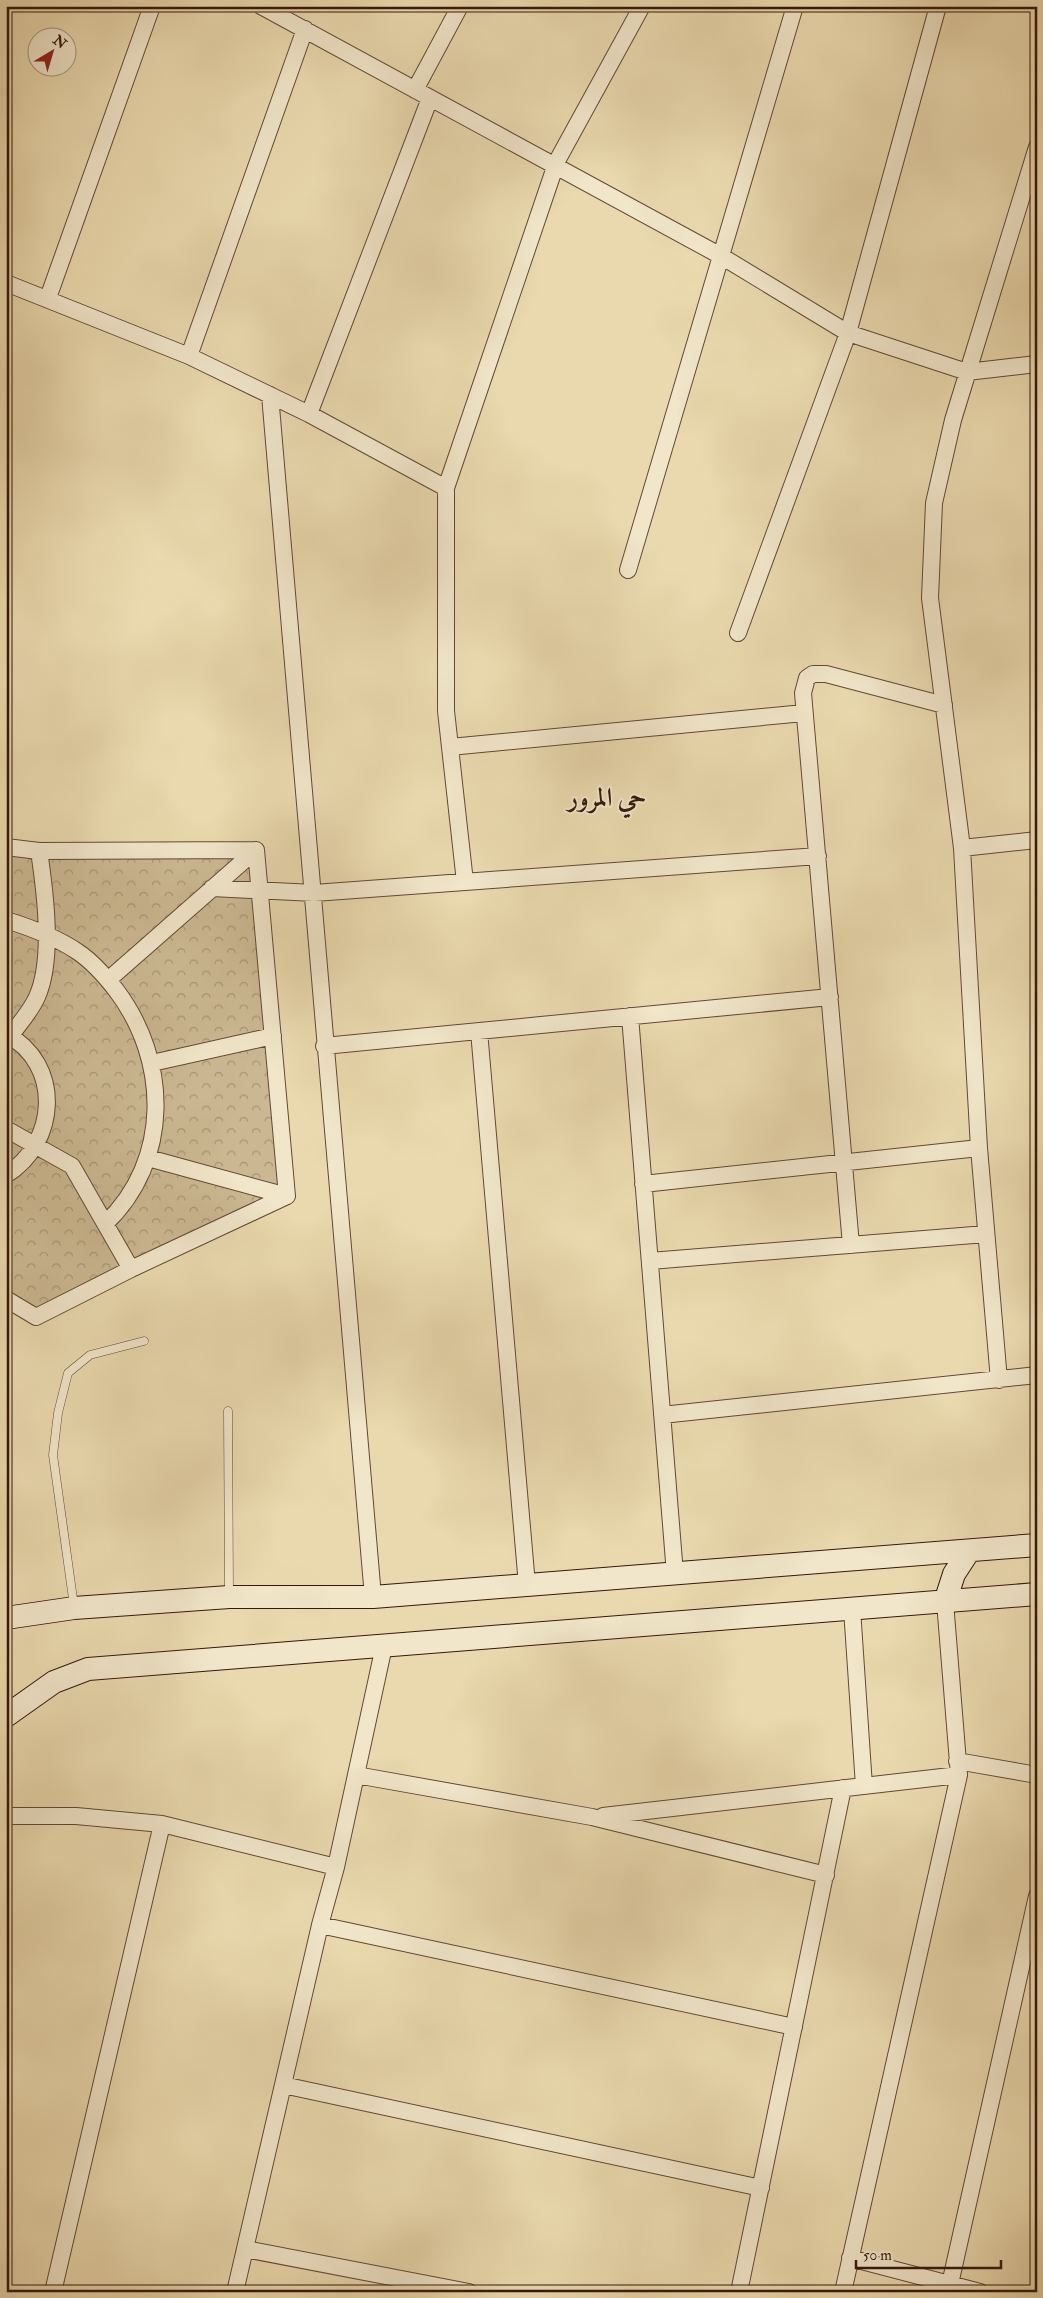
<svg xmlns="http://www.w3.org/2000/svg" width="1043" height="2298" viewBox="0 0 1043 2298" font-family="'IM FELL Double Pica',Amiri,serif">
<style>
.park{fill:url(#park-crowns);stroke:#80684e}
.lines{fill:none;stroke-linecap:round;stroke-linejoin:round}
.lane-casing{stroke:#624934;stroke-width:9}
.street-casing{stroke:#624934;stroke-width:18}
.secondary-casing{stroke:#35190b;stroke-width:24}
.lane{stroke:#f1e6ca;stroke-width:8}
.street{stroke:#f1e6ca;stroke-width:16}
.secondary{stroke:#f1e6ca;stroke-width:22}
.labels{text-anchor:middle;stroke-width:4;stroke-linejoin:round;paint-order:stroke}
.district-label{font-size:26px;font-weight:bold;fill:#35190b;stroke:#f1e6ca}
</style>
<defs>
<pattern id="park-crowns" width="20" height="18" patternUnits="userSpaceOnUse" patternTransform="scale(1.25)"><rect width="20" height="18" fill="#cbb892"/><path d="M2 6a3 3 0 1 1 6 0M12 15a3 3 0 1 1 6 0" fill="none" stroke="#a69575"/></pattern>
</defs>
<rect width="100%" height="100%" fill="#ead9ae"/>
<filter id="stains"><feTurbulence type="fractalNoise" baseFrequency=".004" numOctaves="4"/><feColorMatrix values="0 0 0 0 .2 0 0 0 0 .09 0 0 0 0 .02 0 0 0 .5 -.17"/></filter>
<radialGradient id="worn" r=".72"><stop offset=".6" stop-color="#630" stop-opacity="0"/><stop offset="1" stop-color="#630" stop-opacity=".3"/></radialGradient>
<path class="park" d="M 6,843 L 260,848 L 291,1199 L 36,1321 L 6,1303 Z"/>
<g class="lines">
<g class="lane-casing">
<path id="lane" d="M 228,1411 L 229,1594
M 74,1606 L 53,1455 L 58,1413 L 68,1373 L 90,1355 L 144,1341"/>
</g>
<g class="street-casing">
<path id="street" d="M 261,6 L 721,256 L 848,333 L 967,372 L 1037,364
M 415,90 L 460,6
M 6,283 L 189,356 L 309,414 L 446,488
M 48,298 L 152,6
M 189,356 L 305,29
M 270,395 L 373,1597
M 309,414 L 430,98
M 628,570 L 795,6
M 738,633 L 848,333 L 938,6
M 450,747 L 804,713
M 6,847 L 39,851 L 256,850
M 962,848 L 1037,840
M 256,850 L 287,1196
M 465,882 L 446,711 L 446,488 L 557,161 L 642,6
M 212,888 L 314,893 L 818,856
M 6,920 C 32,928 56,937 78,952 C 93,962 105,976 116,990 C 169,1060 172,1160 105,1224
M 108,980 L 256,850
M 630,1016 L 675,1574
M 479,1031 L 527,1585
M 6,1034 C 63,1064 58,1143 6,1175
M 6,1042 C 16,1027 30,1013 37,997 C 54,959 45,891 39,851
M 324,1046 L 830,997
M 152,1063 L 273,1036
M 6,1129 L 72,1166 L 131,1269
M 148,1158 L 287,1196
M 643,1184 L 979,1148
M 851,1245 L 803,693 L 807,678 L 813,674 L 826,674 L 944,705
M 650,1261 L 986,1234
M 6,1299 L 36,1317 L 131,1269 L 287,1196
M 999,1380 L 979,1148 L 962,848 L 930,598 L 934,503 L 953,420 L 1037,147
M 662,1415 L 1037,1375
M 852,1609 L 864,1786
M 957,1761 L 1037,1775
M 356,1775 L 592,1817 L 826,1875
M 6,1816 L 76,1816 L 162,1824 L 336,1867
M 603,1816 L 959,1775
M 320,1925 L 794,2027
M 283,2085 L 761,2188
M 245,2249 L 469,2292
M 850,2258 L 980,2292
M 950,2284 L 1037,1896
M 53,2292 L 162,1824
M 235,2292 L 320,1925 L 336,1867 L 384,1646
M 739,2292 L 843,1788
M 843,2292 L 959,1775 L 945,1602"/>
</g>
<g class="secondary-casing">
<path id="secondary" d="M 945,1602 L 954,1574 L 969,1551
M 6,1618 L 74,1608 L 229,1597 L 373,1597 L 1037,1545
M 6,1716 L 54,1682 L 88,1669 L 1037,1594"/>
</g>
<use href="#lane" class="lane"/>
<use href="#street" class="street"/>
<use href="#secondary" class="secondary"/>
</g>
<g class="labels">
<g class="district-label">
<text x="607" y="806">حي المرور</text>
</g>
</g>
<rect width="1043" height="2298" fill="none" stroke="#ead9ae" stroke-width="25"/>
<rect x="8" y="8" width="1028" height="2283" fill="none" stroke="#35190b" stroke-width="2.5"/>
<rect x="12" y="12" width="1018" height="2273" fill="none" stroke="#35190b"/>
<g transform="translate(52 52) rotate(38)"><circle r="24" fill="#f1e6ca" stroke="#a6947e"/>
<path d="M0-4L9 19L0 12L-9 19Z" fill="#8f2418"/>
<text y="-8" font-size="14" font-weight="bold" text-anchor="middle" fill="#35190b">N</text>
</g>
<path d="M856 2260v8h145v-8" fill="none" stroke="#35190b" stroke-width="2.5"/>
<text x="863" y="2260" font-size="15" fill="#35190b" stroke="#f1e6ca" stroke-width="4" paint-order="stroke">50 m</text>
<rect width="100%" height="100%" filter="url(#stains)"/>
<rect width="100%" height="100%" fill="url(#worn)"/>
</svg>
